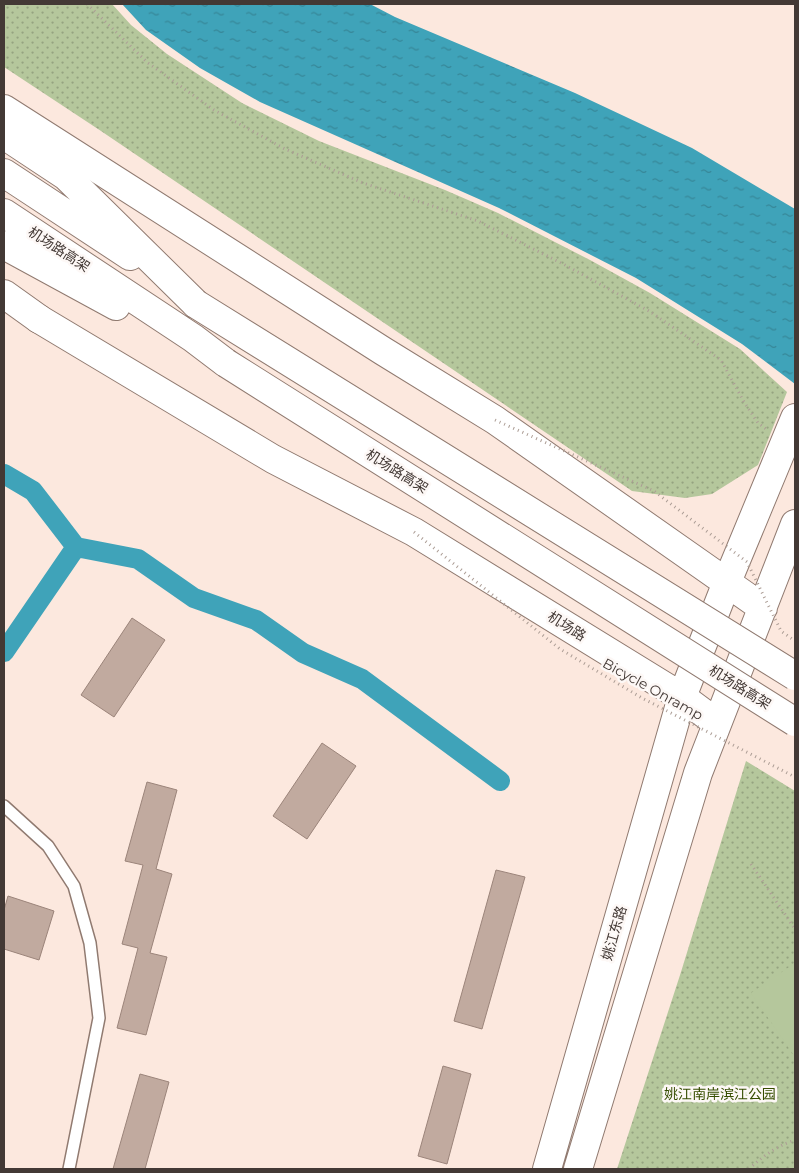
<svg xmlns="http://www.w3.org/2000/svg" width="799" height="1173" viewBox="0 0 799 1173" font-family="Montserrat,'Noto Sans SC',sans-serif">
<style>
.park{fill:url(#park-dots)}
.garden{fill:#b5c79c}
.water{fill:url(#water-ripples)}
.lines{fill:none;stroke-linecap:round;stroke-linejoin:round}
.canal{stroke:#3fa3b9;stroke-width:20}
.building{fill:#c1aa9f;stroke:#9b847a}
.service-casing{stroke:#907a70;stroke-width:14}
.secondary-casing{stroke:#907a70;stroke-width:30}
.trunk-casing{stroke:#907a70;stroke-width:30}
.path{stroke:#ac9d95;stroke-width:3;stroke-dasharray:1 4;stroke-linecap:butt}
.service{stroke:#fff;stroke-width:11}
.secondary{stroke:#fff;stroke-width:28}
.trunk{stroke:#fff;stroke-width:28}
.trunk-bridge-casing{stroke:#907a70;stroke-width:30;stroke-linecap:butt}
.path-bridge{stroke:#ac9d95;stroke-width:3;stroke-dasharray:1 4;stroke-linecap:butt}
.trunk-bridge{stroke:#fff;stroke-width:28}
.labels{text-anchor:middle;stroke-width:5;stroke-linejoin:round;paint-order:stroke}
.street-label{font-size:14px;fill:#433935;stroke:#fdf8f6}
.park-label{font-size:14px;fill:#364d00;stroke:#fdf8f6}
</style>
<defs>
<pattern id="park-dots" width="8" height="8" patternUnits="userSpaceOnUse" patternTransform="scale(1.25)"><rect width="8" height="8" fill="#b5c79c"/><path d="M2 2h.1M6 6h.1" fill="none" stroke="#95a380" stroke-width="1.8" stroke-linecap="round"/></pattern>
<pattern id="water-ripples" width="26" height="14" patternUnits="userSpaceOnUse" patternTransform="scale(1.25)"><rect width="26" height="14" fill="#3fa3b9"/><path d="M2 4q2-2 4 0t4 0M15 11q2-2 4 0t4 0" fill="none" stroke="#368697"/></pattern>
</defs>
<rect width="100%" height="100%" fill="#fce8de"/>
<path class="park" d="M 4,4 L 112,4 L 131,25 L 167,54 L 242,103 L 319,141 L 445,190 L 498,213 L 590,260 L 650,293 L 740,349 L 787,392 L 758,465 L 712,494 L 685,498 L 632,491 L 101,131 L 4,67 Z
M 746,761 L 795,791 L 795,1169 L 617,1169 L 681,972 Z"/>
<path class="garden" d="M 795,963 L 795,1057 L 751,993 Z"/>
<path class="water" d="M 122,4 L 370,4 L 395,17 L 575,93 L 692,148 L 795,209 L 795,384 L 742,344 L 636,278 L 499,208 L 260,102 L 200,68 L 146,30 Z"/>
<g class="lines">
<path class="canal" d="M 4,474 L 33,491 L 76,547 L 138,559 L 194,598 L 256,620 L 303,653 L 362,679 L 500,781
M 4,652 L 76,547"/>
</g>
<path class="building" d="M 132,618 L 165,640 L 114,717 L 81,695 Z
M 322,743 L 356,766 L 307,839 L 273,816 Z
M 147,782 L 177,790 L 156,869 L 172,874 L 150,953 L 167,957 L 146,1035 L 117,1028 L 138,948 L 122,944 L 143,865 L 125,861 Z
M 496,870 L 525,877 L 482,1029 L 454,1021 Z
M 8,896 L 54,911 L 39,960 L 4,949 L 4,910 Z
M 443,1066 L 471,1074 L 447,1164 L 418,1156 Z
M 140,1074 L 169,1082 L 145,1169 L 113,1169 Z"/>
<g class="lines">
<g class="service-casing">
<path id="service" d="M 4,806 L 48,846 L 74,886 L 90,943 L 99,1018 L 69,1169"/>
</g>
<g class="secondary-casing">
<path id="secondary" d="M 4,109 L 383,351 L 495,420 L 763,608
M 39,319 L 273,459 L 414,532 L 682,697 L 717,723
M 547,1169 L 682,697 L 727,582 L 795,418
M 578,1169 L 698,773 L 795,524"/>
</g>
<g class="trunk-casing">
<path id="trunk" d="M 4,135 L 66,176 L 196,304
M 4,173 L 130,256
M 4,213 L 193,338 L 226,363
M 4,245 L 116,306
M 4,294 L 39,319"/>
</g>
<path class="path" d="M 87,4 L 148,63 L 214,110 L 285,149 L 363,183 L 478,221 L 565,265 L 649,311 L 721,360 L 744,402 L 758,423 L 766,429
M 751,864 L 795,929
M 749,1169 C 763,1156 777,1146 795,1140"/>
<use href="#service" class="service"/>
<use href="#secondary" class="secondary"/>
<use href="#trunk" class="trunk"/>
<g class="trunk-bridge-casing">
<path id="trunk-bridge" d="M 196,304 L 795,676
M 226,363 L 795,722"/>
</g>
<path class="path-bridge" d="M 495,420 L 654,491 L 747,562 L 781,631 L 795,641
M 414,532 L 560,649 L 642,698 L 795,777"/>
<use href="#trunk-bridge" class="trunk-bridge"/>
</g>
<g class="labels">
<g class="street-label">
<text transform="translate(59 249) rotate(33)" y="5">机场路高架</text>
<text transform="translate(397 471) rotate(32)" y="5">机场路高架</text>
<text transform="translate(567 626) rotate(32)" y="5">机场路</text>
<text transform="translate(740 687) rotate(32)" y="5">机场路高架</text>
<text transform="translate(653 689) rotate(29)" y="5">Bicycle Onramp</text>
<text transform="translate(614 933) rotate(-74)" y="5">姚江东路</text>
</g>
<g class="park-label">
<text x="720" y="1099">姚江南岸滨江公园</text>
</g>
</g>
<rect width="799" height="1173" fill="none" stroke="#433935" stroke-width="10"/>
</svg>
